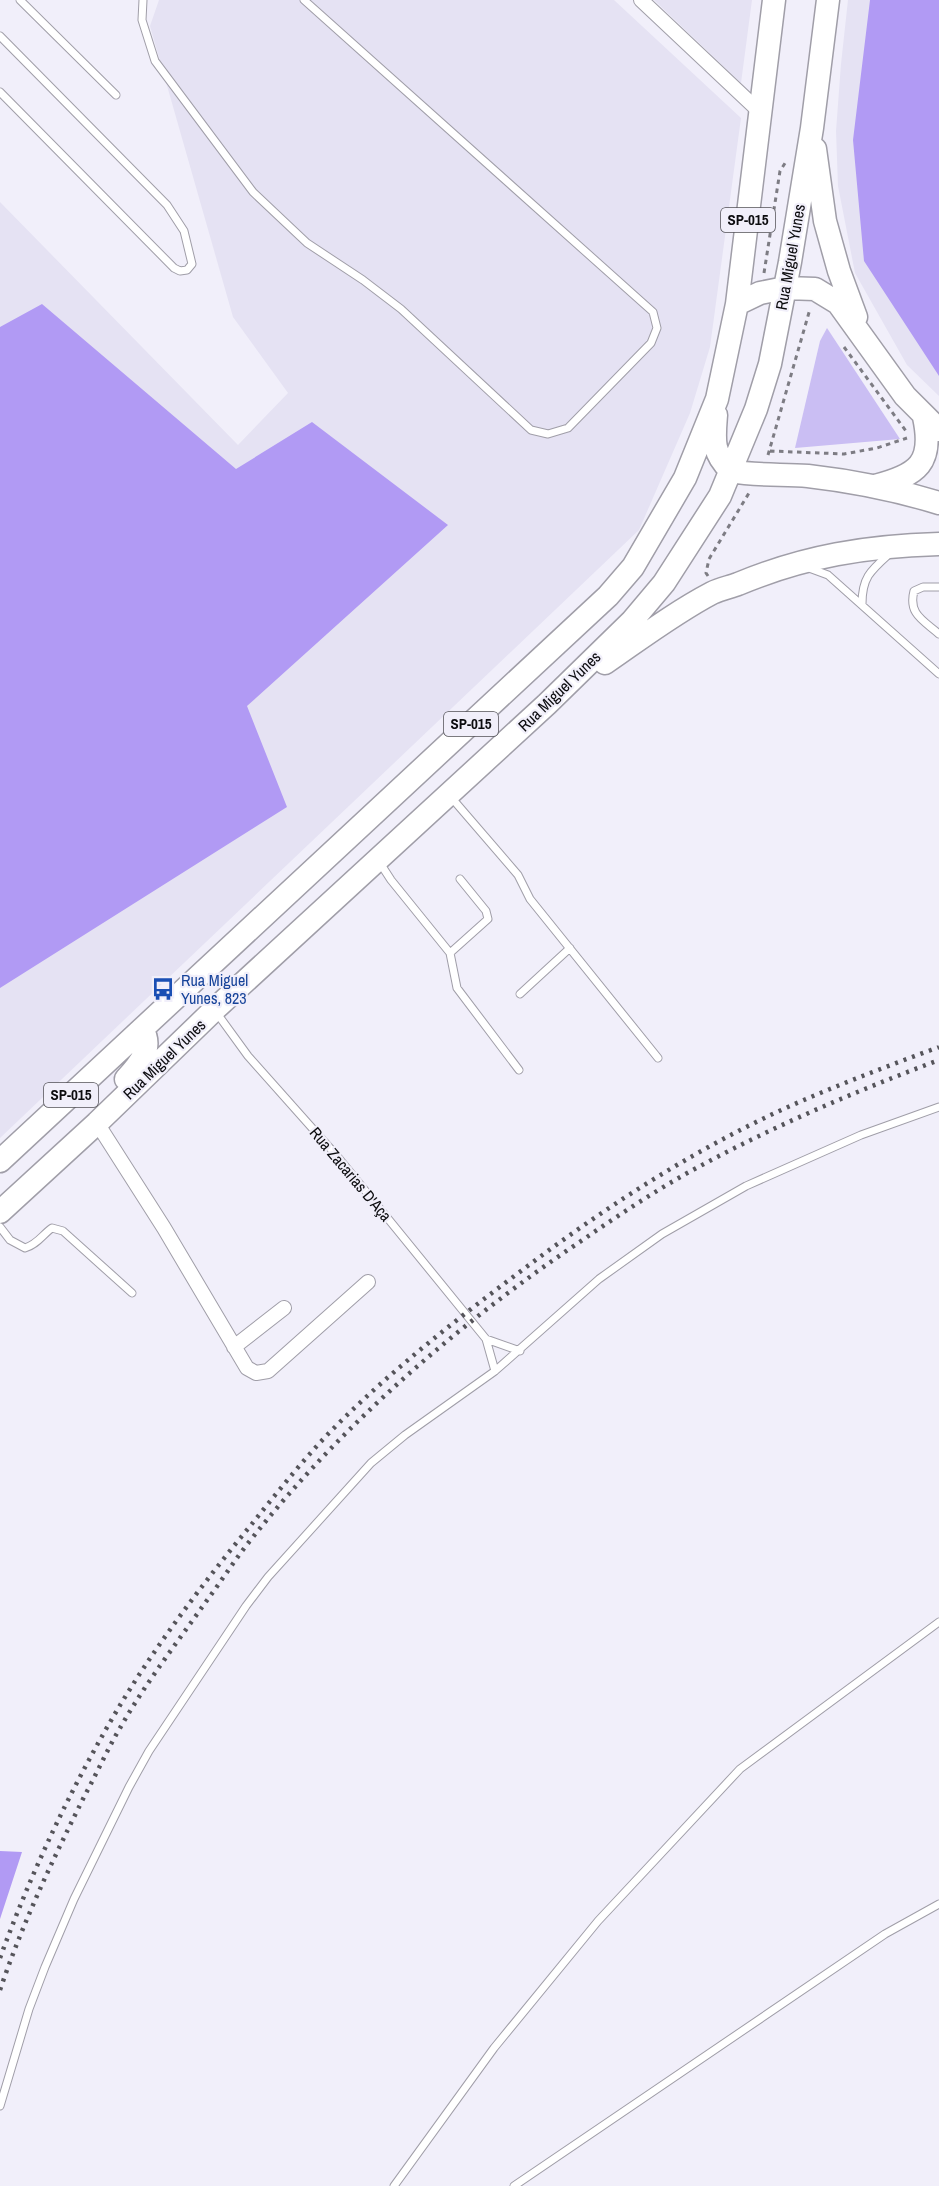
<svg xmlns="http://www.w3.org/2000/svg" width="939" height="2186" viewBox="0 0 939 2186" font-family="'Archivo Narrow',sans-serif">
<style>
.built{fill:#e5e2f3}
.green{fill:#cabef3}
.forest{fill:#b19af4}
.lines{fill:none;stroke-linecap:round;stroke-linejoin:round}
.service-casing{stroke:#a09ea8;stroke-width:9}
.minor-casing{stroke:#a09ea8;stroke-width:16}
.primary-casing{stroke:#a09ea8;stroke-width:25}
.path{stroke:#7d7c83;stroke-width:3;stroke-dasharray:4.5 4.5;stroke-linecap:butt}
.service{stroke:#fff;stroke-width:7}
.minor{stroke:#fff;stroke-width:14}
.primary{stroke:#fff;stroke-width:22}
.rail{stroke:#55545a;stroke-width:4.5;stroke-dasharray:3 6;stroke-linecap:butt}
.labels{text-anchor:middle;stroke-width:4.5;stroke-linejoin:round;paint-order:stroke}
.shield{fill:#f1effa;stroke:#515056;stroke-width:1.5}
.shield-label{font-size:15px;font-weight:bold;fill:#0c0c0f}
.street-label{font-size:16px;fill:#0c0c0f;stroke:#f1effa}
.transit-label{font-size:16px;fill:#164399;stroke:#f1effa;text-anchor:start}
</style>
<rect width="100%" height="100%" fill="#f1effa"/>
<path class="built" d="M 159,0 L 614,0 L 741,118 L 710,347 L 690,413 L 639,530 L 0,1138 L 0,202 L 238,445 L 288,393 L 233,317 L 150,26 Z
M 654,0 L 752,0 L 741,83 Z
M 848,0 L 939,0 L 939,396 L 907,365 L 855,273 L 838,186 L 836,131 L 841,64 Z"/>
<path class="green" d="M 827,328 L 900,439 L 795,448 L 820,341 Z"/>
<path class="forest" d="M 870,0 L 939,0 L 939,376 L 864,261 L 853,140 Z
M 42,304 L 236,469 L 312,422 L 448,525 L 247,706 L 287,807 L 0,988 L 0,327 Z
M 0,1851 L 22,1852 L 0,1919 Z"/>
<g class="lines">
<g class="service-casing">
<path id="service" d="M 20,0 L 116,95
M 143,0 L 142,20 L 155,61 L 253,192 L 307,243 L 363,280 L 401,309 L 531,430 L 548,434 L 568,428 L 651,343 L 657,328 L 653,312 L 304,0
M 0,36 L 167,205 L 184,231 L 192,264 L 187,270 L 180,271 L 174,268 L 0,92
M 809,568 L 828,575 L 939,674
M 939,587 L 923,587 L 914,591 C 908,614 923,620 939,634
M 862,604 C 862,578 870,571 889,554
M 450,796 L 518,875 L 530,899 L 658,1058
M 380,863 L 391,880 L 450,953 L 457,988 L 519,1070
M 450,953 L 488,919 L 486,911 L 460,879
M 520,994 L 570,948
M 216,1012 L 248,1056 L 337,1156 L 486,1339 L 495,1371
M 0,1227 L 10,1240 L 25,1248 C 38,1244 42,1235 52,1228 L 63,1231 L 132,1293
M 486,1339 L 520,1351
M 0,2106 L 29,2009 L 45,1967 L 74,1899 L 129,1787 L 149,1751 L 246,1606 L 268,1577 L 371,1463 L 405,1435 L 495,1371 L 599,1279 L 662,1234 L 746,1186 L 861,1135 L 939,1107
M 394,2186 L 494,2048 L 598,1921 L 740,1769 L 939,1622
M 514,2186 L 885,1934 L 939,1904"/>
</g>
<g class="minor-casing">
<path id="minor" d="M 641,0 L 760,112
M 97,1123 L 164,1228 L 247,1368 L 256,1373 L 268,1371 L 368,1282
M 234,1347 L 284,1308"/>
</g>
<g class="primary-casing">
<path id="primary" d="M 815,149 L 825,221 L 839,271 L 856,317
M 737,304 L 760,293 L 785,288 L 815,289 L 838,303 L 905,396 L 939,430
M 716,415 C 714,440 712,453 731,471
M 731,471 C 756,476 782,474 808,476 C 852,481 897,490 939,503
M 875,486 C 918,475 934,463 924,417
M 605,663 C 640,639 674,613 712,593 C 720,589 730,587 738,584 C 805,556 867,546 939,544
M 126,1079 C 139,1065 154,1048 142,1029
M 0,1161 L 608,596 L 633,567 L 685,478 L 717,399 L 737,304 L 774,0
M 0,1212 L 97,1123 L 215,1009 L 547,704 L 632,621 L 664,583 L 720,496 L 756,409 L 770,364 L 790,262 L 812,128 L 828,0"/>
</g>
<path class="path" d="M 764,273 L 780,171 L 787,160
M 844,347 L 906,431
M 770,451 L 844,454 L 877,448 L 907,438
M 768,455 L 810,309
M 708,576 L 706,573 L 709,559 L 749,493"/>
<use href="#service" class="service"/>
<use href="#minor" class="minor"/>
<use href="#primary" class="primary"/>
<path class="rail" d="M 0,1958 C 31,1873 70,1790 116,1712 C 153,1649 204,1582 251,1525 C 276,1494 302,1461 330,1432 C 392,1369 462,1315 533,1262 C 612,1203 697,1148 788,1107 C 837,1085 888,1066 939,1047
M 0,1990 C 23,1922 53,1859 85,1795 C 97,1773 107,1750 120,1728 C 145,1684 176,1644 205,1603 C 220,1583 234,1561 249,1542 C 343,1423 459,1323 584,1239 C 616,1217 649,1195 682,1176 C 764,1130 851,1093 939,1060"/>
</g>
<defs>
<g id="bus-bare" transform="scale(1.8)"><path d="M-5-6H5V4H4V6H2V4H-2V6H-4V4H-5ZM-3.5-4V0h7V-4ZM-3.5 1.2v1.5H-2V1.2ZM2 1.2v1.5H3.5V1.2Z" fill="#1a4fb4" stroke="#f1effa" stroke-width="2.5" paint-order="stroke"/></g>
</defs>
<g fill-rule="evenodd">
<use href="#bus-bare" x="163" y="989"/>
</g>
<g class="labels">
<g class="shield">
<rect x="721" y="208" width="54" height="24" rx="4.5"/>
<rect x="444" y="712" width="54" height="24" rx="4.5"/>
<rect x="44" y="1083" width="54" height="24" rx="4.5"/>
</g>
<g class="shield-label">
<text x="748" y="225">SP-015</text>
<text x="471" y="729">SP-015</text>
<text x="71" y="1100">SP-015</text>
</g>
<g class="street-label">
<text transform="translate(790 257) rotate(-80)" y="6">Rua Miguel Yunes</text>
<text transform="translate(559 691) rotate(-44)" y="6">Rua Miguel Yunes</text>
<text transform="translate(164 1059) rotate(-44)" y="6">Rua Miguel Yunes</text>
<text transform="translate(351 1174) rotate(50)" y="6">Rua Zacarias D'Aça</text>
</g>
<g class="transit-label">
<text x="181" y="986">Rua Miguel<tspan x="181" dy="18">Yunes, 823</tspan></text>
</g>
</g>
</svg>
